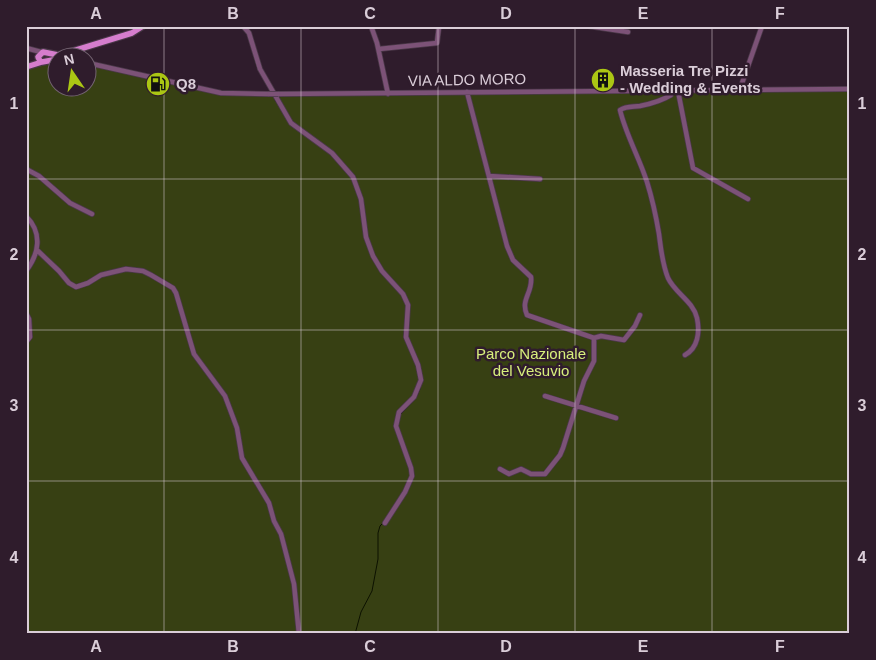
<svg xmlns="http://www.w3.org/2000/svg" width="876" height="660" viewBox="0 0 876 660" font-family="Arial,sans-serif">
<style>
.green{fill:#374013}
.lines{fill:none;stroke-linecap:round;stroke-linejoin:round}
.stream{stroke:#0c1100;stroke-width:1}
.minor-casing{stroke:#4a3848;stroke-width:6}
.major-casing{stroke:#4a3848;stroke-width:8}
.minor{stroke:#7c5277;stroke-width:4.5}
.major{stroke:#d57dcd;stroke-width:5.5}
.minor-bridge-casing{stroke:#4a3848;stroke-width:6;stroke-linecap:butt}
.minor-bridge{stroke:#7c5277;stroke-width:4.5}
.grid{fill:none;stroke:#dacdd8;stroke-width:1;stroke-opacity:0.55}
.labels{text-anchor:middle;stroke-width:5;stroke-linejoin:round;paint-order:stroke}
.poi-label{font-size:15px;font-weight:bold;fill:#dacdd8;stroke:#2f1c2c;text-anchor:start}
.street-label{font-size:15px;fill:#dacdd8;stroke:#2f1c2c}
.park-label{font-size:15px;fill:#d7ef7c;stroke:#2f1c2c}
.neatline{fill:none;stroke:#dacdd8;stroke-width:2}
.grid-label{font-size:16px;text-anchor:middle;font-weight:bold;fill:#dacdd8}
</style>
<rect width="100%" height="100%" fill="#2f1c2c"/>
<path class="green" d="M 57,58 L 58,88 L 88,88 L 88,62 L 219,91 L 255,93 L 850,87 L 850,634 L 26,634 L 26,66 Z"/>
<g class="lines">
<path class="stream" d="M 254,57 L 257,68
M 275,100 L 281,109
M 295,128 L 301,133
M 417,396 L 420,389
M 400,415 L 413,401
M 355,634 L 361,612 L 372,591 L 378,559 L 378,533 L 380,526 L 383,523"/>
<g class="minor-casing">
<path id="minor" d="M 243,26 L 249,33 L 260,69 L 291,123 L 332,153 L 353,177 L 361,199 L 366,237 L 373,256 L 382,271 L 403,294 L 408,305 L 406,337 L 418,365 L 421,380 L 414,397 L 399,412 L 396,426 L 411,468 L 412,476 L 405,492 L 385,523
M 371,26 L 377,43 L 388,94
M 588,26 L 628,32
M 26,48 L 41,52
M 379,49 L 437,43 L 439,26
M 88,63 L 221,93 L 269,94
M 740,89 L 762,26
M 671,91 L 671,95 C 663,100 650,104 640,106 C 633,107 626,106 620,110 C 626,135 639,157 647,182 C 652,198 656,216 659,234 C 661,249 662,263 668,278 C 675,293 693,301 697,318 C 700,332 698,348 685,355
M 678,91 L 693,168 L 748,199
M 467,92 L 507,246 L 513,260 L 531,277 C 533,293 520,299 527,315 L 594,338 L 601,336 L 624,340 L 635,326 L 640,315
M 278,94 L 850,89
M 26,169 L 39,176 L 70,203 L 92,214
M 489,176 L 540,179
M 26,216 C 43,233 39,254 26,271
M 38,251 L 59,271 L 69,283 L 76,287 L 88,283 L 101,275 L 126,269 L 143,271 L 151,275 L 173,288 L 176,293 L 194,354 L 225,396 L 237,428 L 242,458 L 269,503 L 274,521 L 281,534 L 294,584 L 299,634
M 26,313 L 29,319 L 30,337 L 26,342
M 545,396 L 616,418
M 500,469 L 509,474 L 521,469 L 531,474 L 545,474 L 560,455 L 563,448 L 584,381 L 594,361 L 594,338"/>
</g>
<g class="major-casing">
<path id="major" d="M 73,51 L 132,33 L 143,26
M 58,59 L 42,62 L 40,61 L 38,57 L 43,52 L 58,55 L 73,51 L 76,53 L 77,58
M 26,67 L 42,62"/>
</g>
<use href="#minor" class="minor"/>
<use href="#major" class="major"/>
<g class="minor-bridge-casing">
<path id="minor-bridge" d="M 269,94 L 278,94"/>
</g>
<use href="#minor-bridge" class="minor-bridge"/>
</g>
<path class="grid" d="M 164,26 L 164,634M 301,26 L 301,634M 438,26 L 438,634M 575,26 L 575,634M 712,26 L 712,634M 26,179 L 850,179M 26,330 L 850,330M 26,481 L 850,481"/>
<defs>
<g id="building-disc" transform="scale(1.25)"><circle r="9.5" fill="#abc614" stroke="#2f1c2c"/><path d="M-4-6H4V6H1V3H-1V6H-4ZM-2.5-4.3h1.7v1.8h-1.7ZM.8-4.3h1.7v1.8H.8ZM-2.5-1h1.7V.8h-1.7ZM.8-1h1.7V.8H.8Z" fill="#111"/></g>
<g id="fuel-disc" transform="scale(1.25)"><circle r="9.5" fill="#abc614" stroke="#2f1c2c"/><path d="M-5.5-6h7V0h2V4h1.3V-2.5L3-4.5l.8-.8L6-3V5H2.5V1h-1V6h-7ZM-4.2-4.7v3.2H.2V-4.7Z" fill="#111"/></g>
</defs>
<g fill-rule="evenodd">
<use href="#building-disc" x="603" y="80"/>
<use href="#fuel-disc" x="158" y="84"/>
</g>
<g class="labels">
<g class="poi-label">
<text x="620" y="76">Masseria Tre Pizzi<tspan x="620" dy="17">- Wedding &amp; Events</tspan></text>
<text x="176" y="89">Q8</text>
</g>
<g class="street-label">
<text transform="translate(467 80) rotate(-1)" y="5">VIA ALDO MORO</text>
</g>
<g class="park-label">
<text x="531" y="359">Parco Nazionale<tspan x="531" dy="17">del Vesuvio</tspan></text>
</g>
</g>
<rect width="876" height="660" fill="none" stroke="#2f1c2c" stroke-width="55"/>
<g transform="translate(72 72) rotate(347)"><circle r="24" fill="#2f1c2c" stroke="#736371"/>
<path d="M0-4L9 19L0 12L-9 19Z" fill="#abc614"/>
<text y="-8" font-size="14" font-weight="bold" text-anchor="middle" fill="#dacdd8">N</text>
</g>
<rect x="28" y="28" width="820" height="604" class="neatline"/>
<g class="grid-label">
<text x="96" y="19">A</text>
<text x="233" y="19">B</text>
<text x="370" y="19">C</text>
<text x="506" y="19">D</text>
<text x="643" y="19">E</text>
<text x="780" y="19">F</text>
<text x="14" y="109">1</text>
<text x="862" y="109">1</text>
<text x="14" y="260">2</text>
<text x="862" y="260">2</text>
<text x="14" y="411">3</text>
<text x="862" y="411">3</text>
<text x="14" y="563">4</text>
<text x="862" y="563">4</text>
<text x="96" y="652">A</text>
<text x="233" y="652">B</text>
<text x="370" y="652">C</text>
<text x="506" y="652">D</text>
<text x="643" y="652">E</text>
<text x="780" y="652">F</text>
</g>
</svg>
